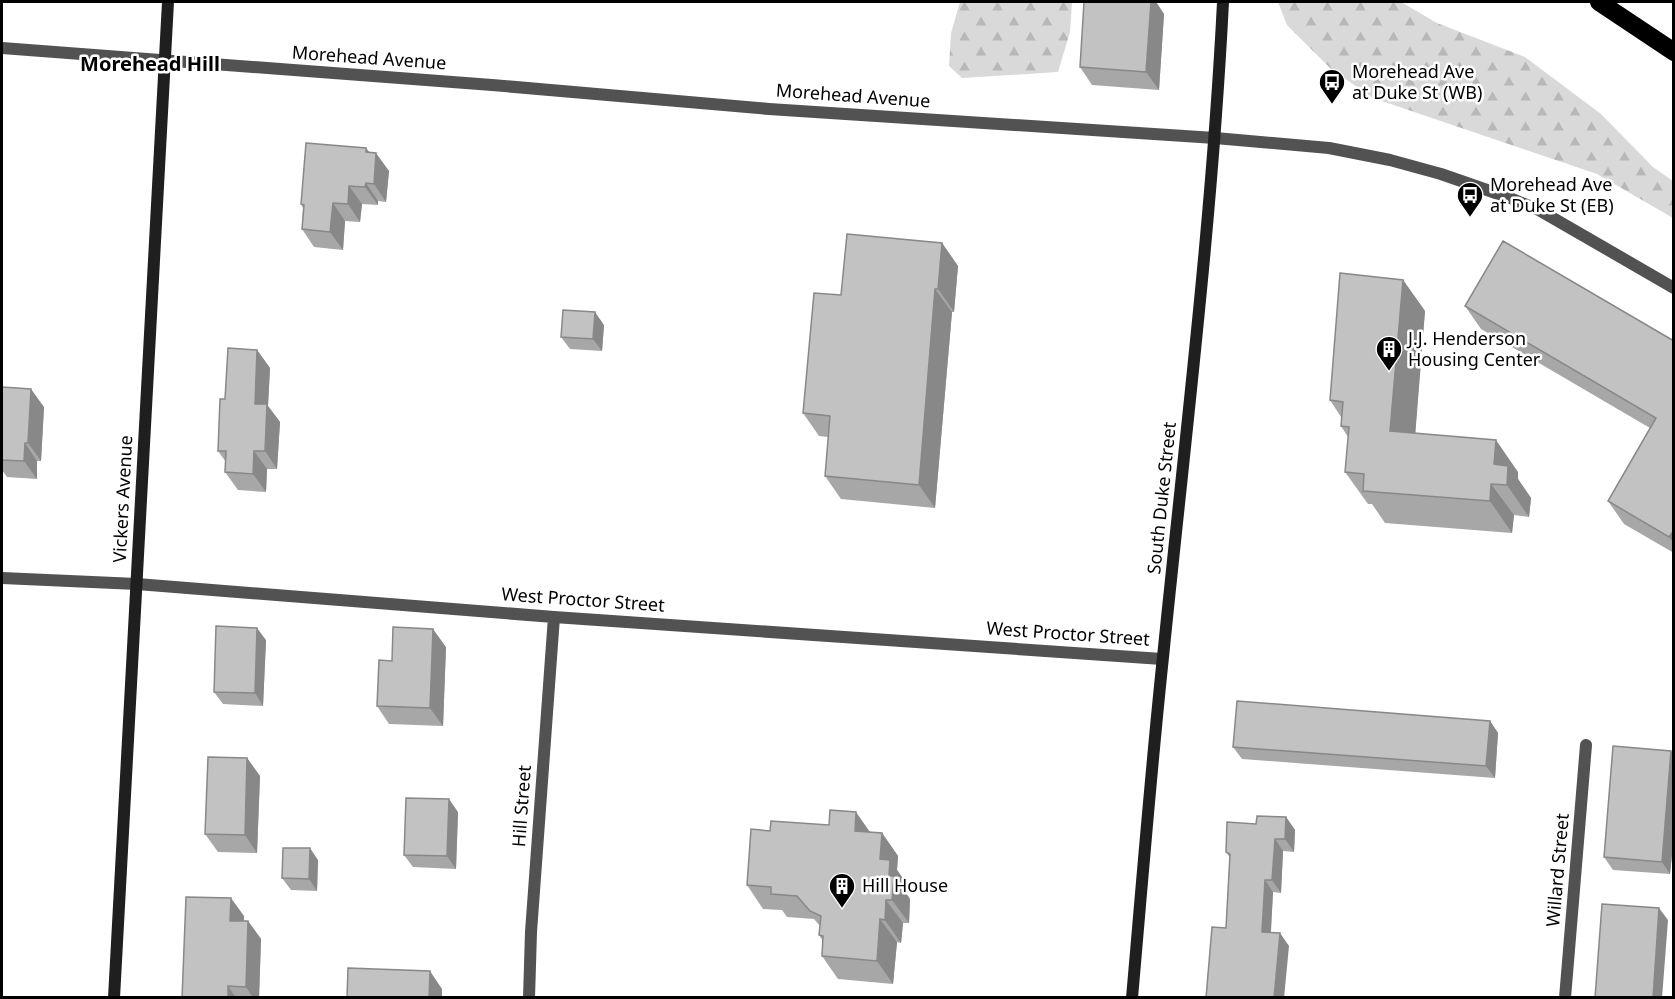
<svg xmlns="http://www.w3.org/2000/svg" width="1675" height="999" viewBox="0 0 1675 999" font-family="'Noto Sans',sans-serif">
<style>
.forest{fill:url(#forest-firs)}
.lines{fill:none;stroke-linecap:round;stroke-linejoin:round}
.minor{stroke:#525252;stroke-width:12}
.tertiary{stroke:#525252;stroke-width:12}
.secondary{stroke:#1f1f1f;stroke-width:12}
.motorway{stroke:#000;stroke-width:18}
.wall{fill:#a7a7a7}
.shaded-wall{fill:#888}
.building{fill:#c2c2c2;stroke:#888;stroke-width:1.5}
.labels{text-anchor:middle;stroke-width:5;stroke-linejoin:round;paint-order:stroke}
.street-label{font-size:18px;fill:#000;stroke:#fff}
.poi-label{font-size:18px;fill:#000;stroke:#fff;text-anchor:start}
.neighbourhood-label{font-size:20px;font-weight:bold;fill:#000;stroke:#fff}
</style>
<defs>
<pattern id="forest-firs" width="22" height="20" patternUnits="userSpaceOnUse" patternTransform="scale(1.5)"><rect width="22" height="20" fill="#d9d9d9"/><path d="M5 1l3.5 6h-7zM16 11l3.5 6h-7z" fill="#b8b8b8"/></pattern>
</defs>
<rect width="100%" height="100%" fill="#fff"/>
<path class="forest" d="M 960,2 L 1072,2 L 1070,32 L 1058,72 L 962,78 L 949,66 L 951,33 Z
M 1278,2 L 1401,2 L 1437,23 L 1525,57 L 1601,114 L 1653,167 L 1673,181 L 1673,218 L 1597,174 L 1373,98 L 1331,69 L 1287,25 Z"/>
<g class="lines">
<path class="minor" d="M 2,578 L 137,584 L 554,617 L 1162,659
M 529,998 L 531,932 L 554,617
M 1565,998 L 1586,745"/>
<path class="tertiary" d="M 2,48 L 492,85 L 769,109 L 1215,138 L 1329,148 L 1390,160 L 1441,174 L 1510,198 L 1539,210 L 1674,288"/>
<path class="secondary" d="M 114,998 L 168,2
M 1132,998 C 1142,884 1151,770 1163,657 C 1185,439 1212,221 1223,2"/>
<path class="motorway" d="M 1599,2 L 1674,52"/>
</g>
<path class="wall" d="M 1084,2 L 1156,2 L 1164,14 L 1159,90 L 1092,85 L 1080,67 Z
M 366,148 L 370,153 L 389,171 L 386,202 L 378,201 L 378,205 L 362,204 L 360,222 L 345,221 L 343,250 L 314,247 L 302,229 L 303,208 L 301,204 Z
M 942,243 L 958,266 L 954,312 L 952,312 L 935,508 L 841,499 L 825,476 L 828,437 L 819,436 L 803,413 L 841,295 Z
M 1403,280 L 1425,311 L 1415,433 L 1518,472 L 1518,479 L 1531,498 L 1529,517 L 1514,515 L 1512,533 L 1385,523 L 1372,504 L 1368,504 L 1345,472 L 1348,437 L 1341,426 L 1341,417 L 1330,400 Z
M 1465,306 L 1674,341 L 1674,553 L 1624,524 L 1608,501 L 1650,428 L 1481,329 Z
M 604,325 L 602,351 L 570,349 L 561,337 Z
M 257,350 L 270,368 L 268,406 L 280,422 L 277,469 L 267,469 L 266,492 L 238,490 L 225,472 L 226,462 L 218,451 L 225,399 Z
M 2,387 L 44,407 L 41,461 L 37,461 L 37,479 L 7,477 L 2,470 Z
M 266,640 L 263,706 L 223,704 L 214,692 Z
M 446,647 L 443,726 L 389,724 L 377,706 L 392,661 Z
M 1490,721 L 1498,733 L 1495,778 L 1242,759 L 1233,747 Z
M 1671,751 L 1674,755 L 1674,835 L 1670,874 L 1613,870 L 1604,857 Z
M 247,758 L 260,776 L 257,853 L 218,852 L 205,834 Z
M 458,812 L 456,869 L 413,867 L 404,855 Z
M 1286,817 L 1295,830 L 1294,852 L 1283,851 L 1281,893 L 1273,892 L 1271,932 L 1289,946 L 1226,928 L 1230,858 L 1226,852 L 1256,824 Z
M 829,825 L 870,832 L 882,833 L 898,856 L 897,870 L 906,883 L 905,892 L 910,899 L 909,923 L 903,923 L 901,943 L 897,942 L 893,984 L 838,979 L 822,956 L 823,941 L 819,935 L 820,926 L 814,919 L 787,917 L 782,910 L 763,909 L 747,885 L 770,831 Z
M 318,860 L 317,891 L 291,890 L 282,878 Z
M 244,916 L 244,921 L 248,921 L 261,939 L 259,998 L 182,998 Z"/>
<path class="shaded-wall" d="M 1151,2 L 1156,2 L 1164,14 L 1159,90 L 1146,72 Z
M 366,148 L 375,161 L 376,153 L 389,171 L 386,202 L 374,184 L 366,152 Z
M 366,183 L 378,201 L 378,205 L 365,187 Z
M 349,186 L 362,204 L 360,222 L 348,204 Z
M 333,203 L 345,221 L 343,250 L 330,232 Z
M 942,243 L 958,266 L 954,312 L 938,289 Z
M 1403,280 L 1425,311 L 1413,463 L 1390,431 Z
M 935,289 L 952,312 L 935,508 L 919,485 Z
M 595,312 L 604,325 L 602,351 L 593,339 Z
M 257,350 L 270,368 L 268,406 L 280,422 L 277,469 L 265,451 L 255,404 Z
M 31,389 L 44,407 L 41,461 L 28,443 Z
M 1496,440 L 1518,472 L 1518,479 L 1531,498 L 1529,517 L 1507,485 L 1494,464 Z
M 25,443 L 37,461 L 37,479 L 24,461 Z
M 254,451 L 267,469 L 266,492 L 253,474 Z
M 1491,484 L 1514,515 L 1512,533 L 1490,501 Z
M 1674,530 L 1674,543 L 1669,537 Z
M 257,628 L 266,640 L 263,706 L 255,693 Z
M 433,629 L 446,647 L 443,726 L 430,708 Z
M 1490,721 L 1498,733 L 1495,778 L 1486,766 Z
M 1671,751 L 1674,755 L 1674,835 L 1670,874 L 1662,862 Z
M 247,758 L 260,776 L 257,853 L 245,835 Z
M 449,799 L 458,812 L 456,869 L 447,856 Z
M 856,812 L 872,835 L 855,831 Z
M 1286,817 L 1295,830 L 1294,852 L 1285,839 Z
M 882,833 L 898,856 L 897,870 L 906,883 L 905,892 L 910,899 L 909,923 L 892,900 L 889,876 L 880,859 Z
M 1275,839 L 1283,851 L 1281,893 L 1272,880 Z
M 310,848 L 318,860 L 317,891 L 309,879 Z
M 1265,880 L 1273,892 L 1270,944 L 1262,932 Z
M 231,898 L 244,916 L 243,939 L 230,921 Z
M 886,900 L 903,923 L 901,943 L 885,920 Z
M 1659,908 L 1668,920 L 1662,998 L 1653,998 Z
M 880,919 L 897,942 L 893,984 L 877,961 Z
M 248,921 L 261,939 L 259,998 L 253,998 L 246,987 Z
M 1280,933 L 1289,946 L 1284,998 L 1274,998 Z
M 430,971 L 442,989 L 442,998 L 429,998 Z
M 228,986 L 236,998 L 228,998 Z"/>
<path class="building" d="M 1084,2 L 1151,2 L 1146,72 L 1080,67 Z
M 306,143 L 366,148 L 366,152 L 376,153 L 374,184 L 366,183 L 365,187 L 349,186 L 348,204 L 333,203 L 330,232 L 302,229 L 304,205 L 301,204 Z
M 847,234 L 942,243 L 938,289 L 935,289 L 919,485 L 825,476 L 830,416 L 803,413 L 814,293 L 841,295 Z
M 1503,241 L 1674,341 L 1674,530 L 1669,537 L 1608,501 L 1656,418 L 1465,306 Z
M 1340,273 L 1403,280 L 1390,431 L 1496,440 L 1494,464 L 1508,466 L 1507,485 L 1491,484 L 1490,501 L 1363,491 L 1364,474 L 1345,472 L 1349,427 L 1341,426 L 1343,402 L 1330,400 Z
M 563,310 L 595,312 L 593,339 L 561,337 Z
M 228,348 L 257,350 L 255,404 L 267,404 L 265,451 L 254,451 L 253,474 L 225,472 L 226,451 L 218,451 L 220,399 L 225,399 Z
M 2,387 L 31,389 L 28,443 L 25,443 L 24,461 L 2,460 Z
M 216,626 L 257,628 L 255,693 L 214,692 Z
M 393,627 L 433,629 L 430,708 L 377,706 L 379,660 L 392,661 Z
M 1237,701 L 1490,721 L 1486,766 L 1233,747 Z
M 1613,746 L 1671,751 L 1662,862 L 1604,857 Z
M 208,757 L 247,758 L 245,835 L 205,834 Z
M 406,798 L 449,799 L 447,856 L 404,855 Z
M 830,810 L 856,812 L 855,831 L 882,833 L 880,859 L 890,860 L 889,876 L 894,876 L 892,900 L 886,900 L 885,920 L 880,919 L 877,961 L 822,956 L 823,936 L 819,935 L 821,916 L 810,911 L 797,896 L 771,894 L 771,887 L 747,885 L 751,829 L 770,831 L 771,821 L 829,825 Z
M 1257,816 L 1286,817 L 1285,839 L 1275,839 L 1272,880 L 1265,880 L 1262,932 L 1280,933 L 1274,998 L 1206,998 L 1212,927 L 1226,928 L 1230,854 L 1226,852 L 1227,822 L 1256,824 Z
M 283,848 L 310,848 L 309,879 L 282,878 Z
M 186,897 L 231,898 L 230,921 L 248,921 L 246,987 L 228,986 L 228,998 L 182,998 Z
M 1602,904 L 1659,908 L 1653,998 L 1595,998 Z
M 348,968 L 430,971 L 429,998 L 347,998 Z"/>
<defs>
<g id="bus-pin" transform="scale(1.35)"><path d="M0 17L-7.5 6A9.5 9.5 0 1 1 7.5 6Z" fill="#000" stroke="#fff"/><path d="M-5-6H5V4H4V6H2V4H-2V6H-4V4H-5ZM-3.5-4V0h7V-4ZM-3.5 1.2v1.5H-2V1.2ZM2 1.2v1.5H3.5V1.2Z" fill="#fff"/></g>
<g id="building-pin" transform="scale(1.35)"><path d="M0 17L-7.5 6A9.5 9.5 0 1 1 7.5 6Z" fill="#000" stroke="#fff"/><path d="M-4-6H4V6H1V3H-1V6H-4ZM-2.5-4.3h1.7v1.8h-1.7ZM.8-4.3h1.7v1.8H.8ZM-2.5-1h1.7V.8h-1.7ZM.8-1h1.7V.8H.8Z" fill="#fff"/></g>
</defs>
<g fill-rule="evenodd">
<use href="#bus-pin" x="1332" y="82"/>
<use href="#bus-pin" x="1470" y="195"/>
<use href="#building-pin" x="1389" y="349"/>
<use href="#building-pin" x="842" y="886"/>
</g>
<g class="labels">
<g class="street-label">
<text transform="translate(369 58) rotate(4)" y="6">Morehead Avenue</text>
<text transform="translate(853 96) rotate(4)" y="6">Morehead Avenue</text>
<text transform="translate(1162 498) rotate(-84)" y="6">South Duke Street</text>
<text transform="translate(123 499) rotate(-87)" y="6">Vickers Avenue</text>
<text transform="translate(583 600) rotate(4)" y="6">West Proctor Street</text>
<text transform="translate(1068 634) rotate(4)" y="6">West Proctor Street</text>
<text transform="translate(522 806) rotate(-86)" y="6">Hill Street</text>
<text transform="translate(1558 870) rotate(-85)" y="6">Willard Street</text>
</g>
<g class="poi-label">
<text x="1352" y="78">Morehead Ave<tspan x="1352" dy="21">at Duke St (WB)</tspan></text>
<text x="1490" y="191">Morehead Ave<tspan x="1490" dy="21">at Duke St (EB)</tspan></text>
<text x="1408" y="345">J.J. Henderson<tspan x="1408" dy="21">Housing Center</tspan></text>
<text x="862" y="892">Hill House</text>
</g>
<g class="neighbourhood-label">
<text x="150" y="71">Morehead Hill</text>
</g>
</g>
<rect width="1675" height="999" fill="none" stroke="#000000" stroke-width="6"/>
</svg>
